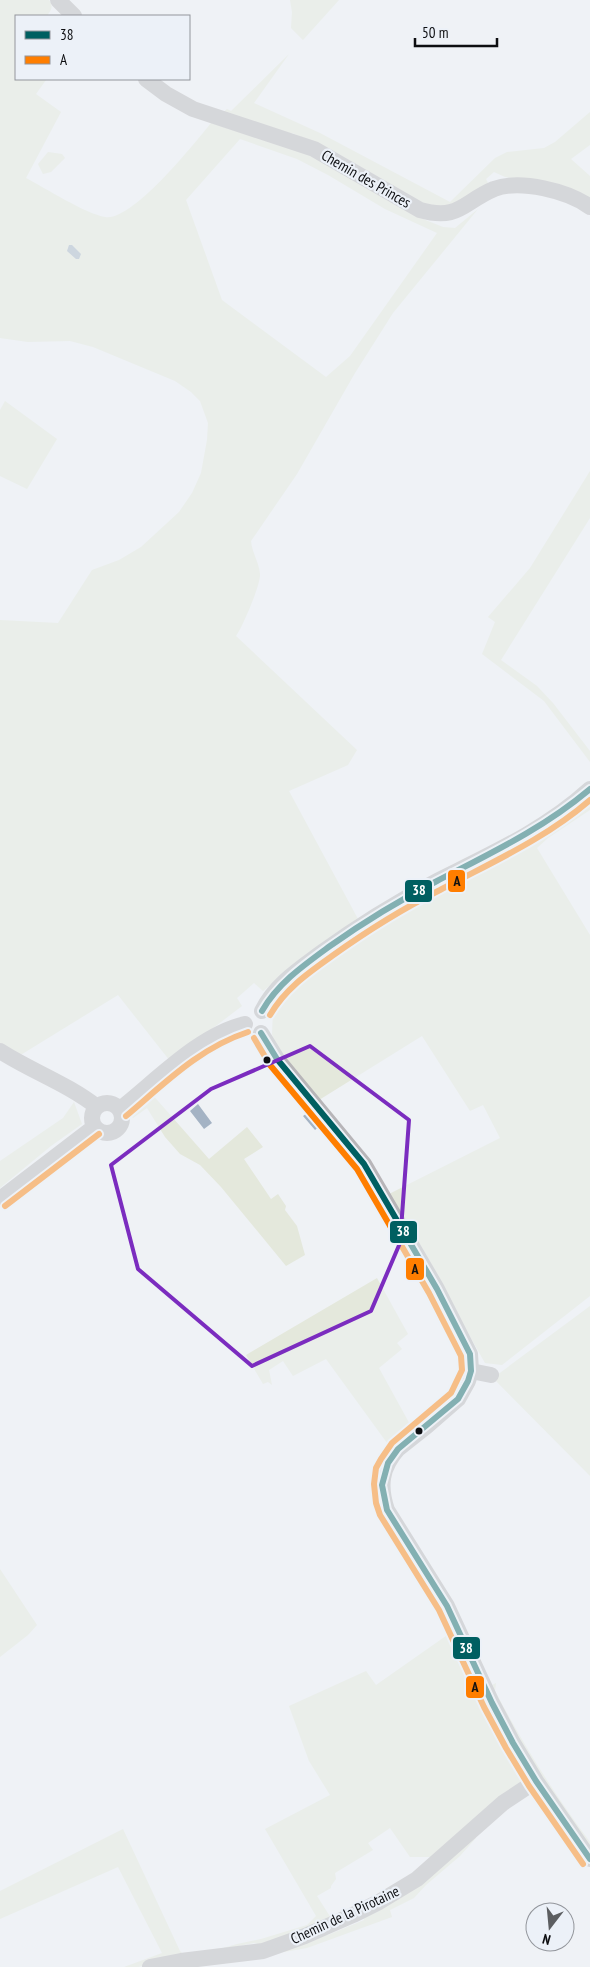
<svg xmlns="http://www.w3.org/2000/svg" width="590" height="1967" viewBox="0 0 590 1967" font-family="'PT Sans Narrow',sans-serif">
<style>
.green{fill:#e4e8dc;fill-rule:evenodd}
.water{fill:#a4b3c4}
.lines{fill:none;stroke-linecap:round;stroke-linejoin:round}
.minor{stroke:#b7b5b8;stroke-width:16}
.bus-1-casing{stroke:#ecf1f8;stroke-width:10}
.bus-2-casing{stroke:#ecf1f8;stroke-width:10}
.bus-1{stroke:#005f61;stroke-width:6}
.bus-2{stroke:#ff7e00;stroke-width:6}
.marked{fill:none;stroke:#7b2cbf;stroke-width:4;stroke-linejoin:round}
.bus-dot{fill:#0d0e11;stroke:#ecf1f8;stroke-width:2}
.labels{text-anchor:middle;stroke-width:4.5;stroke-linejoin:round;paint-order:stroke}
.street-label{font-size:15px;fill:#0d0e11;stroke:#ecf1f8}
.line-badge{stroke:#ecf1f8;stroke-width:2}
.badge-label{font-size:14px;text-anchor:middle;font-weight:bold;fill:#fff}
.pale-badge-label{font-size:14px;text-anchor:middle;font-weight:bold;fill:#111}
</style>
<rect width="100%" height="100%" fill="#eff2f5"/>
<path class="green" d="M 0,0 L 49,0 C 54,7 51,10 47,16 L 16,16 L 16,79 L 44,79 L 46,80 L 36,94 L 61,112 L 26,178 C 45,188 86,214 105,217 C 132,222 194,144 211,123 L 304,152 L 418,217 L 443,227 L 455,228 L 478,209 L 393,313 L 355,373 L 297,474 L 251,541 C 252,553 259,562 260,574 C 261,584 242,628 236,636 L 357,750 L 348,765 L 289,791 L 358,919 L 263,991 L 254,983 L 237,998 L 242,1006 L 170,1061 L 118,995 L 19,1056 L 0,1043 L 0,620 L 58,623 L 92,570 L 119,560 L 141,547 L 179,512 L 192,493 L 201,473 L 207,440 L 208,423 L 200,401 L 191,392 L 175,381 L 93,347 L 70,341 L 28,342 L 0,338 ZM 240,139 L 297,159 L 328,175 L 385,209 L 437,233 L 350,356 L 326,377 L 222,300 L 186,200 Z
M 290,0 L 339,0 L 303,40 L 291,28 L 292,12 Z
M 289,54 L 254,103 L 320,133 L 450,202 L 495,158 L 507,152 L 544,148 L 555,142 L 590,112 L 590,145 L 571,159 L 590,176 L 590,201 L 545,185 L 505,177 L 494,172 L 486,179 L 488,183 L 476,195 L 436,211 L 330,149 L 292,133 L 290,135 L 221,114 L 227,109 L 231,111 Z
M 48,152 L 62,154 L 65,158 L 51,172 L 43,174 L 38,164 Z
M 5,401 L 57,439 L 27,489 L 0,476 L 0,410 Z
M 590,471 L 590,518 L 501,660 L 537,686 L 553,703 L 590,751 L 590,762 L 544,701 L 482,654 L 495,622 L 488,617 L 530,568 Z
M 590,798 L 590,810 L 548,838 L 537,848 L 590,935 L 590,1296 L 502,1365 L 485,1363 L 389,1194 L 500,1138 L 483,1105 L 470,1111 L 422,1036 L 319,1100 L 274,1043 L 272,1034 L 273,1010 L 275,1002 L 285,989 L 346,943 Z
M 151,1093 L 209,1159 L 247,1127 L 263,1147 L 244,1159 L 271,1199 L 278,1194 L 286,1206 L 285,1210 L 297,1226 L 305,1255 L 286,1266 L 221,1187 L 200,1165 L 180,1154 L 165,1137 L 147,1108 L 133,1118 L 129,1113 Z
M 74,1102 L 82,1124 L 51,1146 L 0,1188 L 0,1161 L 63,1118 Z
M 377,1278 L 408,1334 L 397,1343 L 402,1349 L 379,1368 L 412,1428 L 390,1447 L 326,1359 L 293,1376 L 283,1361 L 269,1370 L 272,1385 L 268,1382 L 263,1384 L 246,1355 Z
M 590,1306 L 590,1476 L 493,1378 Z
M 0,1569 L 37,1625 L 28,1635 L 0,1657 Z
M 453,1631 L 523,1772 L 522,1782 L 434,1857 L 410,1857 L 390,1828 L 368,1843 L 373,1850 L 335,1873 L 336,1879 L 331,1886 L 331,1888 L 317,1896 L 331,1918 L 262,1945 L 254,1943 L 138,1967 L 124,1967 L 162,1953 L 118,1867 L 0,1919 L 0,1891 L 123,1829 L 180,1951 L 183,1954 L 213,1951 L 237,1944 L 261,1939 L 307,1925 L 316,1916 L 265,1829 L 330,1795 L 309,1761 L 289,1706 L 366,1671 L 376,1685 Z
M 496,1683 L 495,1691 C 523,1744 554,1794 590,1842 L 590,1847 L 534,1767 L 490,1686 Z
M 474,1833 L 476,1838 L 460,1856 L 426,1885 L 414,1898 L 390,1910 L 392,1917 L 307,1948 L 278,1953 L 324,1931 L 328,1935 L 364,1920 L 362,1915 Z"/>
<path class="water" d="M 69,245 L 72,245 L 81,254 L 79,259 L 76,259 L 67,251 Z
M 198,1104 L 212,1123 L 204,1129 L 190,1111 Z
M 310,1111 L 320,1126 L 315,1130 L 303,1116 Z"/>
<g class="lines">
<path class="minor" d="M 58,0 L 74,16
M 146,79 L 166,94 L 193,109 L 314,149 L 420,210 C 459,221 463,202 494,189 C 520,179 568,191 590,207
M 262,1011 C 275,985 298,970 321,953 C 358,926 397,902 437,881 C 491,854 545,830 590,789
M 261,1033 L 277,1059 L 364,1164 L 437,1289 L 470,1354 L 471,1371 L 468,1381 L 458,1399 L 427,1426 L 398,1449 C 381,1468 379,1486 387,1510 L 447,1606 L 492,1703 L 513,1743 L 536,1781 L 590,1859
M 0,1051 C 31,1071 68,1084 97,1107
M92 1118a15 15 0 1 1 30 0a15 15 0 1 1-30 0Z
M 120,1109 C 157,1080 199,1035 245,1024
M 0,1199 L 94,1127
M 471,1371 L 491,1375
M 150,1967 L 181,1961 L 263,1951 L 305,1936 L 353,1915 L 379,1902 L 417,1879 L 503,1803 L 536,1781"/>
<g class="bus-1-casing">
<path id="bus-1" d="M 262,1011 C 278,983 304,965 330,946 C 364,922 400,900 437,881 C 491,853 544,828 590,789
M 261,1033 L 277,1059 L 364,1164 L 437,1289 L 470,1354 L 471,1371 L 468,1381 L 458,1399 L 398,1449 L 388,1463 L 382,1485 L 387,1510 L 447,1606 L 492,1703 L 513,1743 L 536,1781 L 590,1859"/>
</g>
<g class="bus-2-casing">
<path id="bus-2" d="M 270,1015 C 285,989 308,973 332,956 C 367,931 402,909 440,890 C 492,862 545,839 590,800
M 254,1038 L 270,1065 L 357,1169 L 429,1293 L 461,1356 L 462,1370 L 451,1393 L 392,1443 L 381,1459 L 376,1468 L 374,1484 L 376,1503 L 380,1515 L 439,1610 L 484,1707 L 506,1748 L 529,1786 L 583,1864
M 126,1116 C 164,1084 199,1048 248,1032
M 5,1206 L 99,1134"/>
</g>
<use href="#bus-1" class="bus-1"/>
<use href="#bus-2" class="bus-2"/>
</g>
<path d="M0 0H590V1967H0ZM 310,1046 L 409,1120 L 400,1243 L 371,1311 L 252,1366 L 138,1269 L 111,1165 L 211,1089 Z" fill="#eff2f5" fill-opacity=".55" fill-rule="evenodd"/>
<path class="marked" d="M 310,1046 L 409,1120 L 400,1243 L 371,1311 L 252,1366 L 138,1269 L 111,1165 L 211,1089 Z"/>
<g class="bus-dot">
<circle cx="267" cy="1060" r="4.5"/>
<circle cx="419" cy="1431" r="4.5"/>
</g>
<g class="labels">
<g class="street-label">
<text transform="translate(366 179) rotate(30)" y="5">Chemin des Princes</text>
<text transform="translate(345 1915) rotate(-25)" y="5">Chemin de la Pirotaine</text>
</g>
</g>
<g class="line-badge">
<rect x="447" y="869" width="19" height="24" rx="5" fill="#ff7e00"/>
<rect x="404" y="879" width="29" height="24" rx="5" fill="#005f61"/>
<rect x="389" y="1220" width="29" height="24" rx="5" fill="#005f61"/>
<rect x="405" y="1257" width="20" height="24" rx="5" fill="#ff7e00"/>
<rect x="452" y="1636" width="29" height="24" rx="5" fill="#005f61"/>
<rect x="465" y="1675" width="20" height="24" rx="5" fill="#ff7e00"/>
</g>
<g class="badge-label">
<text x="419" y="895">38</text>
<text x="403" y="1236">38</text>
<text x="466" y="1653">38</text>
</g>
<g class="pale-badge-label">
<text x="457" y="886">A</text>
<text x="415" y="1274">A</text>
<text x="475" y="1692">A</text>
</g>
<rect x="15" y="15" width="175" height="65" fill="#ecf1f8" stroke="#93969c"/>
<rect x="25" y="31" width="25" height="8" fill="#005f61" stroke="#93969c"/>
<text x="60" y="40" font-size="15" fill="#0d0e11">38</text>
<rect x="25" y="56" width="25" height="8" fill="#ff7e00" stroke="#93969c"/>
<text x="60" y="65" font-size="15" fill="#0d0e11">A</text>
<g transform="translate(550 1927) rotate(196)"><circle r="24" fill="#ecf1f8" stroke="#93969c"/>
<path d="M0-4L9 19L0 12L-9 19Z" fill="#5c5e61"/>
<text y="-8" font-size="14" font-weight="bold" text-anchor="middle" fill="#0d0e11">N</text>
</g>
<path d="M415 38v8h82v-8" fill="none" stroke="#0d0e11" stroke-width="2.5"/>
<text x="422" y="38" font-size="15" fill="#0d0e11" stroke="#ecf1f8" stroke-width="4" paint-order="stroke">50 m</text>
</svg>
